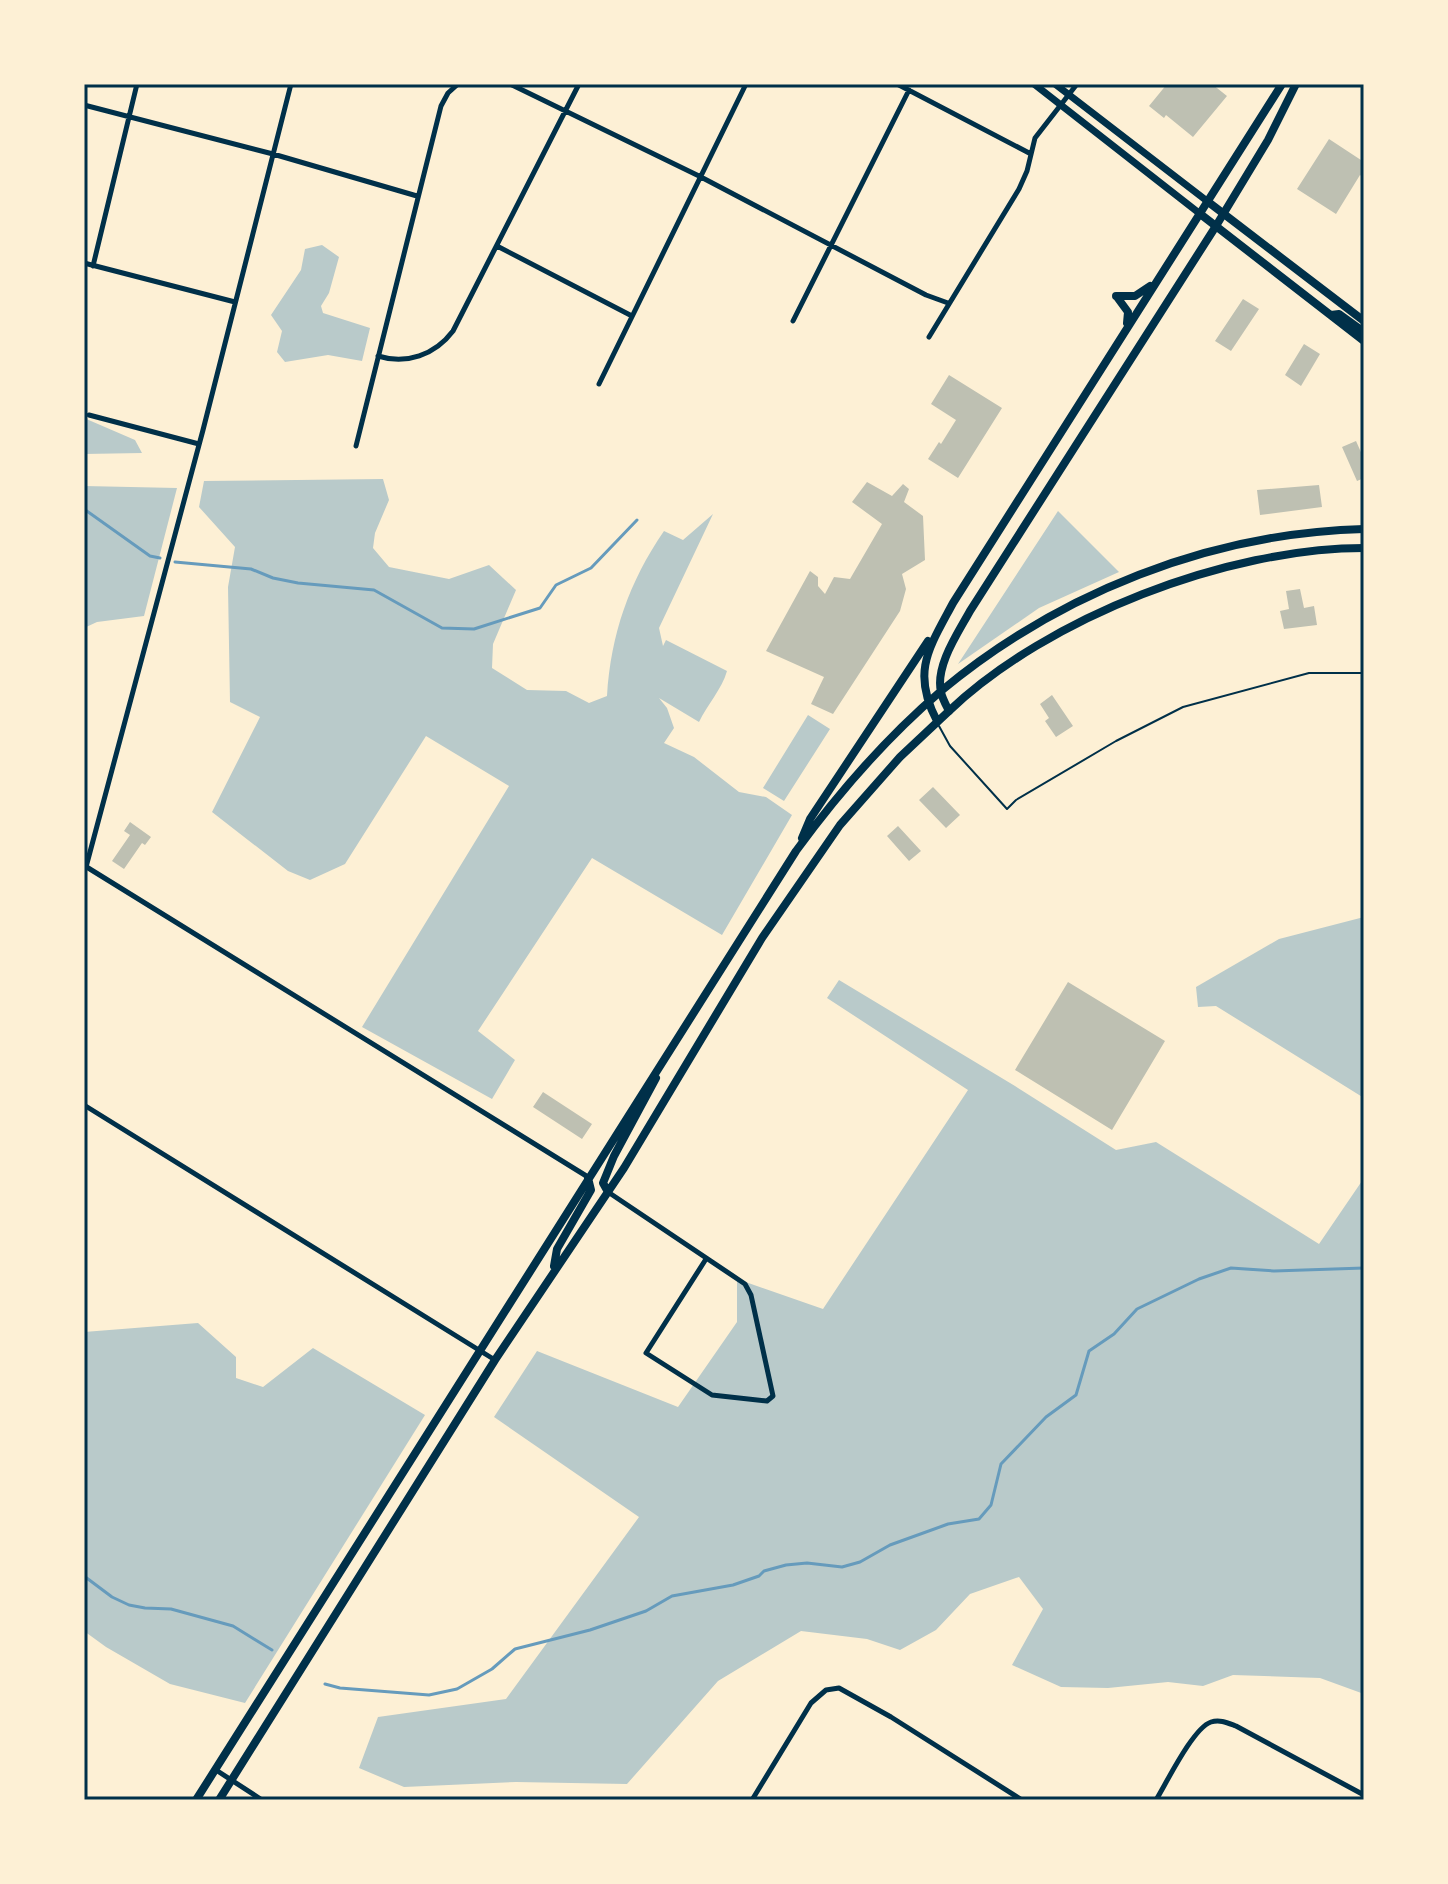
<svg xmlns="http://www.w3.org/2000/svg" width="1448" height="1884" viewBox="0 0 1448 1884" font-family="'IBM Plex Sans',sans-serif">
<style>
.green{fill:#b9caca}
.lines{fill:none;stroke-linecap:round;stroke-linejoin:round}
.stream{stroke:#669bbc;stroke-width:3}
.building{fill:#bec0b2}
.service{stroke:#003049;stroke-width:2}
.minor{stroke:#003049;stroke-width:5}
.secondary{stroke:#003049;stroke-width:7}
.primary{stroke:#003049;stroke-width:8}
.trunk{stroke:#003049;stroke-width:8}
.neatline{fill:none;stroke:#003049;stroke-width:3}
</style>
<rect width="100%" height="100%" fill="#fdf0d5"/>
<path class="green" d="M 322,245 L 339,257 L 329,293 L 321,306 L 323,313 L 370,328 L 362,361 L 328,355 L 285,362 L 277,352 L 282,331 L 271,315 L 301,270 L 305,249 Z
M 84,418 L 135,440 L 142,453 L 84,454 Z
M 383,479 L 389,500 L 375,533 L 373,548 L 389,567 L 449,579 L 489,565 L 516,590 L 493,644 L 492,668 L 527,690 L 566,691 L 589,703 L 607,696 C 611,634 629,582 664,531 L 683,540 L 713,514 L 659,628 L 663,646 L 666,640 L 727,671 C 722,689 707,705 699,722 L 659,698 L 667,708 L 674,728 L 664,743 L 694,757 L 739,792 L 766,797 L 792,815 L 722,935 L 592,858 L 478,1031 L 515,1060 L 492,1099 L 362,1027 L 509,786 L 426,736 L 345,864 L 310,880 L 288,871 L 212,812 L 260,717 L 230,702 L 228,587 L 235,547 L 199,507 L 204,481 Z
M 84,486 L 177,488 L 144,616 L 97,622 L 84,628 Z
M 1058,511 L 1119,572 L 1039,608 L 958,664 Z
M 808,715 L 830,729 L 784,801 L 763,788 Z
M 1364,917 L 1364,1098 L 1216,1006 L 1198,1007 L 1196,987 L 1279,939 Z
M 839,980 L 1015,1086 L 1116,1150 L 1156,1142 L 1319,1244 L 1364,1178 L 1364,1694 L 1320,1678 L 1233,1675 L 1203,1686 L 1168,1682 L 1108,1688 L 1061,1687 L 1012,1665 L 1043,1609 L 1019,1577 L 970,1594 L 936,1630 L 900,1650 L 867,1639 L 801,1631 L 718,1681 L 627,1784 L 516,1782 L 404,1787 L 359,1768 L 378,1717 L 506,1699 L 639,1517 L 494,1417 L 537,1351 L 678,1407 L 737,1322 L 737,1279 L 823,1309 L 968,1090 L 827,998 Z
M 198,1323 L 236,1357 L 236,1378 L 263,1387 L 313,1348 L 425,1415 L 245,1703 L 170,1684 L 106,1647 L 84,1631 L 84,1332 Z"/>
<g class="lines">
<path class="stream" d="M 84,509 L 150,556 L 160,558
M 175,562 L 251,569 L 273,578 L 298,583 L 374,590 L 442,628 L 474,629 L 540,608 L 556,585 L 591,568 L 637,520
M 84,1576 L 112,1597 L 129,1605 L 145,1608 L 171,1609 L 233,1626 L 272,1650
M 325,1684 L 340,1688 L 429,1695 L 457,1689 L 492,1669 L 515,1649 L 590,1630 L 646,1611 L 672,1596 L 733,1585 L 759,1576 L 764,1571 L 786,1565 L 807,1563 L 842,1567 L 860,1562 L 890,1545 L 948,1524 L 979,1519 L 991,1505 L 1001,1464 L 1046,1417 L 1076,1395 L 1089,1351 L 1114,1334 L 1137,1309 L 1199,1279 L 1231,1268 L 1274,1271 L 1364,1268"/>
</g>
<path class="building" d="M 1167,84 L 1212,84 L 1227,96 L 1193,137 L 1166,115 L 1164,118 L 1149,106 Z
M 1329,139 L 1364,162 L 1364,178 L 1360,175 L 1336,214 L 1297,189 Z
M 1243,299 L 1259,309 L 1231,351 L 1215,341 Z
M 1304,344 L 1320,354 L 1301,386 L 1285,375 Z
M 949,375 L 1002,408 L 958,478 L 928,459 L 939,442 L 941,444 L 956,420 L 931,404 Z
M 1356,441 L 1364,459 L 1364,478 L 1357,481 L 1342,447 Z
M 867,482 L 892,496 L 903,484 L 909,489 L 904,502 L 923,516 L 925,560 L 902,574 L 906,589 L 900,611 L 833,714 L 811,704 L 824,677 L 766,651 L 810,571 L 818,577 L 818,586 L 825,594 L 834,577 L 850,579 L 882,524 L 852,502 Z
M 1319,485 L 1322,507 L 1260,515 L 1257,490 Z
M 1300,589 L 1304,608 L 1314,606 L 1317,625 L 1284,629 L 1280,611 L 1289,609 L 1286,591 Z
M 1052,695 L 1073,726 L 1056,737 L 1045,721 L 1049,718 L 1040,704 Z
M 933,787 L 960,815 L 946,828 L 919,800 Z
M 130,822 L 151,837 L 145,845 L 142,843 L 124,869 L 112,861 L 130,835 L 124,831 Z
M 898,826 L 921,851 L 909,861 L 887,836 Z
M 1068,982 L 1165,1041 L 1112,1130 L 1015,1070 Z
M 543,1092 L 592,1124 L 582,1139 L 533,1107 Z"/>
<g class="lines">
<path class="service" d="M 939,726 L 950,746 L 1007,809 L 1016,800 L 1116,741 L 1183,707 L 1309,673 L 1364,673"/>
<path class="minor" d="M 510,84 L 699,176 L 926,295 L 948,303
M 897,84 L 1031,154
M 84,105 L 273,154 L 417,196
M 497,246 L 632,316
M 84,263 L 235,302
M 93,266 L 137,84
M 793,321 L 909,90
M 929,337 L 1019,189 L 1027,171 L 1035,138 L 1077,84
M 378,356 C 406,365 435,355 453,331 L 579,84
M 599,384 L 746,84
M 89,415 L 199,444
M 356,446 L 441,106 L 448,93 L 458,84
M 85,866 L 588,1177
M 86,867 L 203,430 L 291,84
M 84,1105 L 495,1360
M 608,1192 L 745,1284 L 751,1295 L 773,1396 L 767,1401 L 712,1395 L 646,1353 L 706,1259
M 216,1770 L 262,1800
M 752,1800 L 811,1703 L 826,1690 L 839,1688 L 891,1717 L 1022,1800
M 1156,1800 C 1167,1782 1193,1728 1211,1722 C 1220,1719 1228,1723 1236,1726 L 1364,1795"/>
<path class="secondary" d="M 1034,84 L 1199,213
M 1055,84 L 1207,201"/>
<path class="primary" d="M 1207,201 L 1364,321
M 1199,213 L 1364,341
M 1331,315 L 1339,314 L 1364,332
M 941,691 C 1059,593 1210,533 1364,529
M 949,711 C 1048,617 1227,548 1364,548"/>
<path class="trunk" d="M 1116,296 L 1135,296 L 1150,286
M 1117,297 L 1128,312 L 1127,323
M 937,721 C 911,672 929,648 953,603 L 1282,84
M 802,838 L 810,819 L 928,641
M 608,1192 L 603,1183 L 614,1156 L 656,1078
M 554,1266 L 557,1249 L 591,1190 L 588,1178
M 196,1800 L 796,851 C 839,792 885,739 941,691
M 219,1800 L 495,1360 L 624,1168 L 762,938 L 840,825 L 900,757 L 949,711 C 946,705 942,698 941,692 C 935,666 958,633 970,611 L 1216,226 L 1268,140 L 1296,84"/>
</g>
<rect width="1448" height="1884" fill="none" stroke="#fdf0d5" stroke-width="172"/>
<rect x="86" y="86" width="1276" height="1712" class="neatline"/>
</svg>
